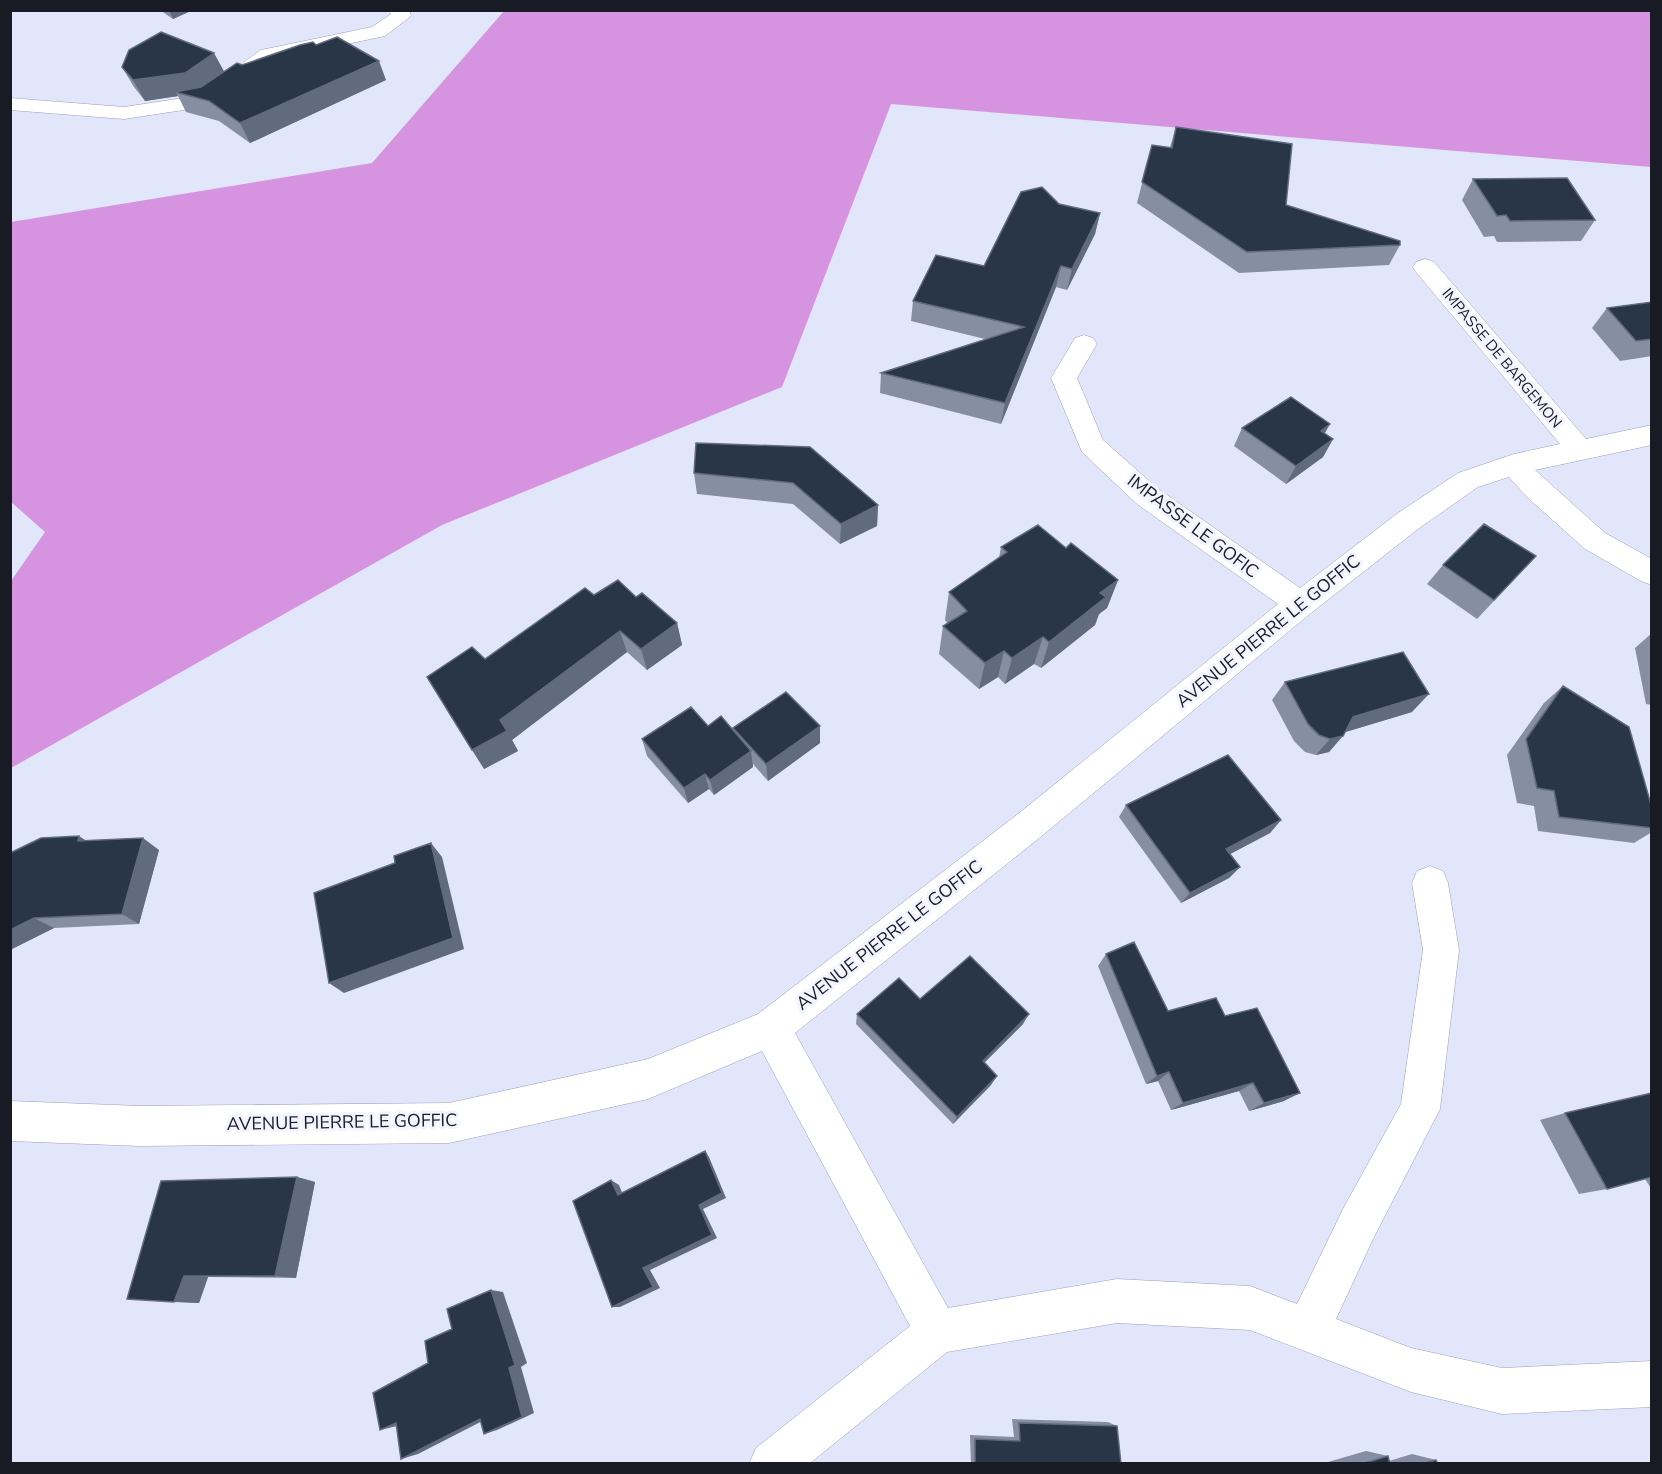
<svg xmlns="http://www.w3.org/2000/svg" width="1662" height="1474" viewBox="0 0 1662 1474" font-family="'Nunito Sans',sans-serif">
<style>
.forest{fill:#d694e0}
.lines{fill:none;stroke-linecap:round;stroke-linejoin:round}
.minor-casing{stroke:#9a9fb8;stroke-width:1}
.minor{fill:#fff;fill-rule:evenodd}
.wall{fill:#858ea2}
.shaded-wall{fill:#606b7e}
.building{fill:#283648;stroke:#606b7e;stroke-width:1.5}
.labels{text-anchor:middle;stroke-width:6;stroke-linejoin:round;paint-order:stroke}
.far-street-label{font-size:15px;fill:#191b24;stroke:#f2f4ff}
.street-label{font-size:18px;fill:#191b24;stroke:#f2f4ff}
</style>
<rect width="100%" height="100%" fill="#e2e6fb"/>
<path class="forest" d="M 504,11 L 1651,11 L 1651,167 L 891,104 L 782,387 L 442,525 L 11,768 L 11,581 L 45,532 L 11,502 L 11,222 L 372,163 Z"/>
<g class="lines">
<g class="minor-casing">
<path id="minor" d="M 389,10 L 409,10 L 411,16 L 385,36 L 275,59 L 210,105 L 203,107 L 124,119 L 10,110 L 10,98 L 124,107 L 197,96 L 261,50 L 372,27 L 391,14 Z
M 1425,259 L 1434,262 L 1586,439 L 1652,425 L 1652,445 L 1535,470 L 1605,533 L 1652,559 L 1652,585 L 1641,581 L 1585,549 L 1527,497 L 1509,477 L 1478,487 L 1418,529 L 1311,613 L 1038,839 L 795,1033 L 948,1308 L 1117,1279 L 1250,1286 L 1297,1304 L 1344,1207 L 1401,1104 L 1423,950 L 1412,883 L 1417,871 L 1430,866 L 1443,871 L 1448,883 L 1459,950 L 1440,1109 L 1374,1237 L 1336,1319 L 1411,1348 L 1502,1368 L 1652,1361 L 1652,1407 L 1502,1414 L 1411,1392 L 1250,1330 L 1117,1323 L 947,1352 L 809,1464 L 749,1464 L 756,1448 L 910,1326 L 762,1051 L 648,1099 L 449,1143 L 140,1146 L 10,1141 L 10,1101 L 140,1106 L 449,1103 L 648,1059 L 758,1014 L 1014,817 L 1278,604 L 1137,504 L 1082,452 L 1051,378 L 1075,338 L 1084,335 L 1093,338 L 1097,344 L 1077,378 L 1103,440 L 1157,488 L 1300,588 L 1398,513 L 1458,473 L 1514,454 L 1560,444 L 1416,272 L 1413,267 L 1416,262 Z"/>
</g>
<use href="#minor" class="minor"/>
</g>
<path class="wall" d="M 160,10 L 193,10 L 173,19 Z
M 316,45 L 386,80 L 250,143 L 219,121 L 186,112 L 178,96 L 145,101 L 134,87 L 122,67 L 224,72 L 242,65 Z
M 1176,127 L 1286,205 L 1400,245 L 1389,265 L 1239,273 L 1137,203 L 1152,145 L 1170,147 Z
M 1473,179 L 1595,220 L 1581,241 L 1497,242 L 1494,236 L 1484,237 L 1462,200 Z
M 1059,204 L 1100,213 L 1095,234 L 1067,290 L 1056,287 L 1001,424 L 880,393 L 881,373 L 985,339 L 911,321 L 913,301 L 984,266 Z
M 1652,302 L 1652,356 L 1620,361 L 1592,328 L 1607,308 Z
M 1242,428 L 1325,433 L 1333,439 L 1323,457 L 1286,484 L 1234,446 Z
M 696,443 L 878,505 L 877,526 L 840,544 L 793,504 L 697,494 L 694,473 Z
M 1001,547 L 1066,548 L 1118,580 L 1107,608 L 1099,614 L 1095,625 L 1041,668 L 1034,664 L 1005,684 L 998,677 L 979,689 L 939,654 L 943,626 L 948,624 L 945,620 L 949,592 L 999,558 Z
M 1536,556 L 1477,619 L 1427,584 L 1443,565 Z
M 636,597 L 677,623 L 682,645 L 647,670 L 627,652 L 512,740 L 518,751 L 484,769 L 485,659 Z
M 1652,633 L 1652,705 L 1646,704 L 1635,648 Z
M 1285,682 L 1412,712 L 1345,732 L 1329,752 L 1316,755 L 1305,752 L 1294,741 L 1272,700 Z
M 1563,686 L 1652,808 L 1652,832 L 1634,843 L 1538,831 L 1534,806 L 1517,803 L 1507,755 L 1544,703 Z
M 708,726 L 733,729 L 820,743 L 768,781 L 753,764 L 753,767 L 714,795 L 709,789 L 688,803 L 647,756 L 642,739 Z
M 1126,805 L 1281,820 L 1270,833 L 1230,854 L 1240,867 L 1229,878 L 1181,903 L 1119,817 Z
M 86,841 L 159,850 L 139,924 L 54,928 L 10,950 L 10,853 Z
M 1106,954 L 1168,1011 L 1225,1016 L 1284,1101 L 1249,1111 L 1239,1091 L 1171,1110 L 1158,1081 L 1146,1084 L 1098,966 Z
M 920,999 L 1023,1024 L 985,1062 L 991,1085 L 953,1124 L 856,1024 L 857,1014 Z
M 1652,1093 L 1652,1190 L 1645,1179 L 1607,1189 L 1579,1194 L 1540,1120 L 1565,1113 Z
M 297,1177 L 315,1182 L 296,1278 L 208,1277 L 199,1303 L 127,1299 Z
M 1012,1419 L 1108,1422 L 1117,1426 L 1121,1464 L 971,1464 L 970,1435 L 1014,1437 Z
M 1366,1451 L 1388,1456 L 1389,1461 L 1412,1454 L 1436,1460 L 1438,1464 L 1321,1464 Z"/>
<path class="shaded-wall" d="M 169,10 L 193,10 L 173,19 Z
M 214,53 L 225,73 L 196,94 L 175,92 L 178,96 L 145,101 L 133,80 Z
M 379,61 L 386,80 L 250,143 L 240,123 Z
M 1100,213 L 1095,234 L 1067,290 L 1072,269 Z
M 1061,266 L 1056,287 L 1001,424 L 1005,403 Z
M 1330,424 L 1320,442 L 1321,431 Z
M 1333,439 L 1323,457 L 1286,484 L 1296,466 Z
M 878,505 L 877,526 L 840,544 L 841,524 Z
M 1118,580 L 1107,608 L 1099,614 L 1095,625 L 1041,668 L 1049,642 L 1100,593 Z
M 677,623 L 682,645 L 647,670 L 641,649 Z
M 620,631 L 627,652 L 512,740 L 518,751 L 484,769 L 472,750 L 500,720 Z
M 1043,637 L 1034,664 L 1005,684 L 1012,658 Z
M 1004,651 L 998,677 L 979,689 L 985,663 Z
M 1429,694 L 1412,712 L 1339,734 L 1353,717 Z
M 820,726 L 820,743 L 768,781 L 766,764 Z
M 1343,736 L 1329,752 L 1316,755 L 1330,739 Z
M 751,751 L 753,767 L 714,795 L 710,780 Z
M 705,774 L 709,789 L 688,803 L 684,788 Z
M 1281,820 L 1270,833 L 1217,861 L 1226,849 Z
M 79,836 L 97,848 L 78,841 Z
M 143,838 L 159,850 L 139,924 L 122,914 Z
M 431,843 L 442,857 L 464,949 L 344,993 L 329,983 Z
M 1240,867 L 1229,878 L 1181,903 L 1190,893 Z
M 34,918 L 54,928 L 10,950 L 10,930 Z
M 1029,1014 L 1023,1024 L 978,1069 L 983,1061 Z
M 1169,1072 L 1158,1081 L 1146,1084 L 1157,1076 Z
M 997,1076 L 991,1085 L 953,1124 L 957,1117 Z
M 1253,1083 L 1239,1091 L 1171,1110 L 1183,1103 Z
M 1300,1093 L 1284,1101 L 1249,1111 L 1264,1103 Z
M 705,1151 L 709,1157 L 726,1198 L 703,1209 L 717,1238 L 650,1270 L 660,1288 L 620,1307 L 612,1307 L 643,1268 L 699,1205 Z
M 297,1177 L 315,1182 L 296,1278 L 275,1276 Z
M 611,1180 L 619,1185 L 625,1200 L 618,1195 Z
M 184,1276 L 208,1277 L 199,1303 L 174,1302 Z
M 491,1290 L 503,1292 L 527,1363 L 521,1367 L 534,1413 L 497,1430 L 484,1434 L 509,1368 Z
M 494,1415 L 418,1454 L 401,1459 L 480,1419 Z
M 396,1423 L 397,1426 L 380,1430 Z"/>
<path class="building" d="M 161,32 L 214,53 L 185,73 L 133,80 L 122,67 L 129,50 Z
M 337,37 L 379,61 L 240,123 L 209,101 L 175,92 L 201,87 L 237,63 L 242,65 L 300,45 L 313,42 L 316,45 Z
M 1176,127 L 1292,144 L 1286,205 L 1400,241 L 1400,245 L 1247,252 L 1142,182 L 1152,145 L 1172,148 Z
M 1567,178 L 1595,220 L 1510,221 L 1506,215 L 1497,216 L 1473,179 Z
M 1042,187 L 1059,204 L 1100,213 L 1072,269 L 1061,266 L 1005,403 L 881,373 L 1024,327 L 913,301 L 936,255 L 984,266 L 1021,192 Z
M 1652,302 L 1652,339 L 1636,341 L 1607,308 Z
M 1291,397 L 1330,424 L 1321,431 L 1333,439 L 1296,466 L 1242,428 Z
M 696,443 L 810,447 L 878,505 L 841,524 L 793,483 L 694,473 Z
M 1484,524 L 1536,556 L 1494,600 L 1443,565 Z
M 1038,525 L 1066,548 L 1071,543 L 1118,580 L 1100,593 L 1106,597 L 1049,642 L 1043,637 L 1012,658 L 1004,651 L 985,663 L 943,626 L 967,611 L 949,592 L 1007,552 L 1001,547 Z
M 618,580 L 636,597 L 642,593 L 677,623 L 641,649 L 620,631 L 500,720 L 507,731 L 472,750 L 427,677 L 472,647 L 485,659 L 585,588 L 594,595 Z
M 1403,652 L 1429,694 L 1353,717 L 1343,736 L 1330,739 L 1319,735 L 1308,724 L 1285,682 Z
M 1563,686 L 1629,727 L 1652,808 L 1652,828 L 1559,817 L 1554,791 L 1537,788 L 1526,739 Z
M 786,692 L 820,726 L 766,764 L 733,728 Z
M 691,707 L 708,726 L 721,716 L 751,751 L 710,780 L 705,774 L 684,788 L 642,739 Z
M 1228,755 L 1281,820 L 1226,849 L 1240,867 L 1190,893 L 1126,805 Z
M 79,836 L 78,841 L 143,838 L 122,914 L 34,918 L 10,930 L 10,853 L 41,838 Z
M 431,843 L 453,938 L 329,983 L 314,893 L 395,863 L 394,856 Z
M 1134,942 L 1168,1011 L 1216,998 L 1225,1016 L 1257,1008 L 1300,1093 L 1264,1103 L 1253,1083 L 1183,1103 L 1169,1072 L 1157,1076 L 1106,954 Z
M 970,956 L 1029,1014 L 983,1061 L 997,1076 L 957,1117 L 857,1014 L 899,978 L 920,999 Z
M 1652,1093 L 1652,1177 L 1607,1189 L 1565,1113 Z
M 705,1151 L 722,1193 L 699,1205 L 712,1235 L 643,1268 L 653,1287 L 612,1307 L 573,1201 L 611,1180 L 618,1195 Z
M 297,1177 L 275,1276 L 184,1276 L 174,1302 L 127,1299 L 161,1181 Z
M 491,1290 L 515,1365 L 509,1368 L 522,1417 L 484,1434 L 480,1419 L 401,1459 L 396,1423 L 380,1430 L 373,1393 L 428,1363 L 425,1341 L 452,1329 L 447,1309 Z
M 1019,1423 L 1117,1426 L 1121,1464 L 975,1464 L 975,1439 L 1020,1441 Z
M 1388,1456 L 1390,1464 L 1362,1464 Z
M 1436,1460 L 1438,1464 L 1422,1464 Z"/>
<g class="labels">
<g class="far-street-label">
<text transform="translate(1502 358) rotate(50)" y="5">IMPASSE DE BARGEMON</text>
</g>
<g class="street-label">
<text transform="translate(1193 526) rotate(37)" y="6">IMPASSE LE GOFIC</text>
<text transform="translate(1268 631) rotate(-39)" y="6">AVENUE PIERRE LE GOFFIC</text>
<text transform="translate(889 935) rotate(-38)" y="6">AVENUE PIERRE LE GOFFIC</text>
<text transform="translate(342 1122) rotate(-1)" y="6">AVENUE PIERRE LE GOFFIC</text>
</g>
</g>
<rect width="1662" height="1474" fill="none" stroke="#191b24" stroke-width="24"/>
</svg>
